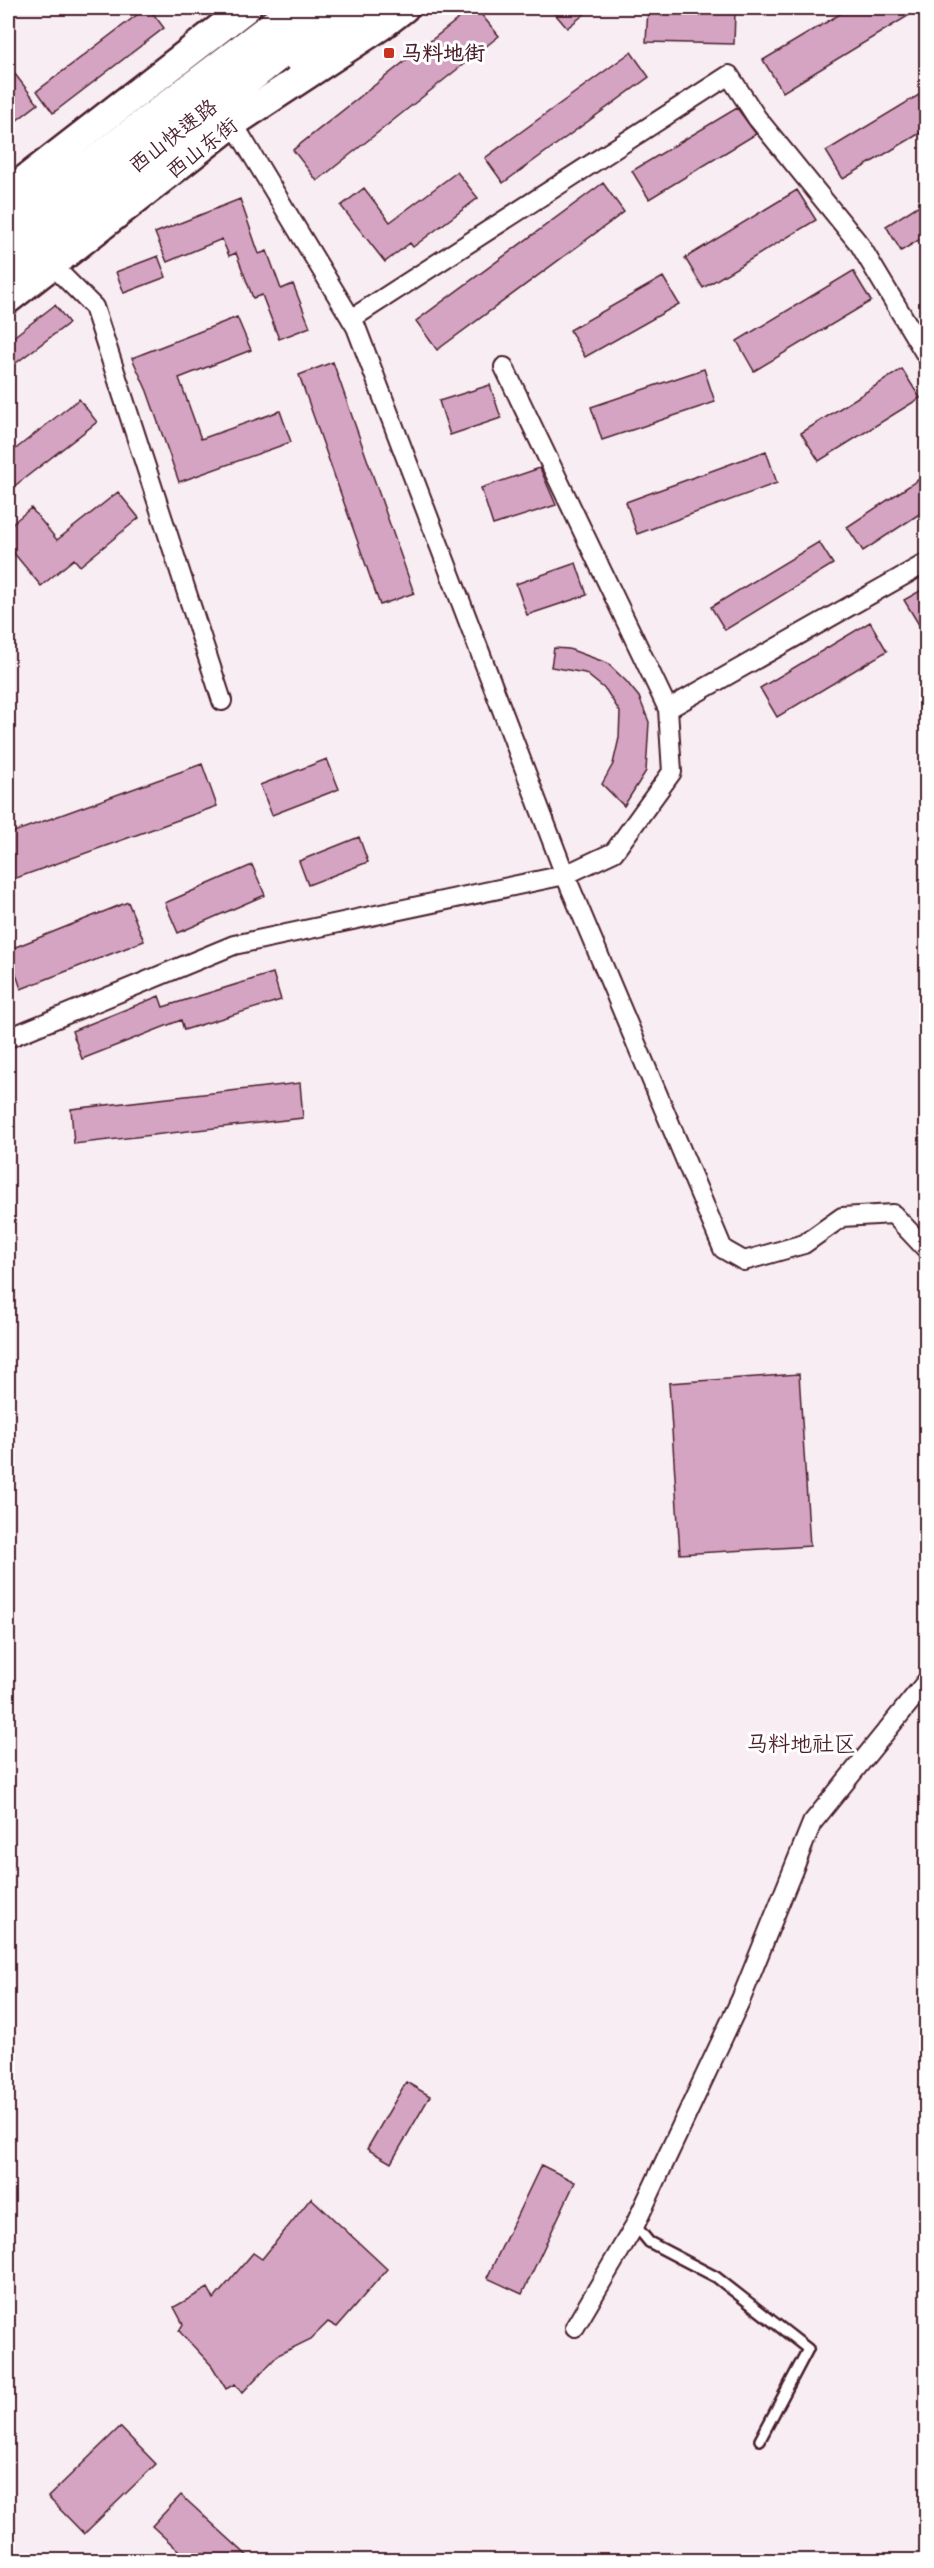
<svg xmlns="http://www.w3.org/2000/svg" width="934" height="2568" viewBox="0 0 934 2568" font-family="Sriracha,'LXGW WenKai TC',sans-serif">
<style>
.building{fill:#d5a4c3;stroke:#4a1f2b;stroke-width:1.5}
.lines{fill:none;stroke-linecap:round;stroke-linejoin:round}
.service-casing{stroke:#4a1f2b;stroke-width:14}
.minor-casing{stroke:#4a1f2b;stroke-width:22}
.primary-casing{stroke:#4a1f2b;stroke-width:33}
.trunk-casing{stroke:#4a1f2b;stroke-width:34}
.service{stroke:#fff;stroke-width:9}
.minor{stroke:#fff;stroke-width:18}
.primary{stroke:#fff;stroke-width:28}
.trunk{stroke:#fff;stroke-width:30}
.poi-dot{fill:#c8321e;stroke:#fff;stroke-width:2}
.labels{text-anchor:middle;stroke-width:6;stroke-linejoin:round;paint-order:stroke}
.poi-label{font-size:21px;font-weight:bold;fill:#4a1f2b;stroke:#fff;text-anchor:start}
.street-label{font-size:21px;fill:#4a1f2b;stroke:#fff}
.neighbourhood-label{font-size:22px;fill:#4a1f2b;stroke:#fff}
</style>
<rect width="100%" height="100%" fill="#f7edf3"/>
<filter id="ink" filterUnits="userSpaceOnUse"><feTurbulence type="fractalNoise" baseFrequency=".0167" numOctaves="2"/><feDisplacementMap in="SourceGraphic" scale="12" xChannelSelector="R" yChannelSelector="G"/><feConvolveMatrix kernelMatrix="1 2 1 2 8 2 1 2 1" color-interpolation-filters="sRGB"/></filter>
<g filter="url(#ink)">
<path class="building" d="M 146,8 L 149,8 L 164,28 L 53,113 L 37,91 Z
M 472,8 L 476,8 L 499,36 L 317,181 L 293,150 Z
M 550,8 L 592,8 L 567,28 Z
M 850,8 L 921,8 L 783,92 L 763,60 Z
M 648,9 L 735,12 L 734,44 L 646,42 Z
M 631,52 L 649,77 L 503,183 L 485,158 Z
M 8,65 L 38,104 L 8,127 Z
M 927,90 L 927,129 L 843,179 L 826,151 Z
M 737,108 L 756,134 L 649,199 L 632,171 Z
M 457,172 L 478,198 L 413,247 L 410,243 L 385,262 L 341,206 L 364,188 L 390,222 Z
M 603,183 L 624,212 L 437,350 L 416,321 Z
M 797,190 L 816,220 L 703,288 L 685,258 Z
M 240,199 L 259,254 L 267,251 L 281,289 L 293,284 L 310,327 L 279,339 L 262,295 L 253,298 L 236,253 L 229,256 L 222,239 L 167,262 L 155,233 Z
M 927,200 L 927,235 L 901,251 L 886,226 Z
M 158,256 L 166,277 L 124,293 L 116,272 Z
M 853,271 L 871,301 L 754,371 L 737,341 Z
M 663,277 L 679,304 L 585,357 L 570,330 Z
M 55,305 L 69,323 L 8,369 L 8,341 Z
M 237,317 L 251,350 L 179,378 L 201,439 L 280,411 L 291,442 L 179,482 L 147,391 L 132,358 Z
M 333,362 L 414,593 L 380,605 L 299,375 Z
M 704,369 L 715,402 L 602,440 L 591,407 Z
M 902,369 L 920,398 L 819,461 L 801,433 Z
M 490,385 L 501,418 L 450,435 L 439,401 Z
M 79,399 L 97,422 L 8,491 L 8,455 Z
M 766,451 L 777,483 L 637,534 L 626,502 Z
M 540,468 L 556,505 L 493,525 L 481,488 Z
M 927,474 L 927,509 L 863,551 L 847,527 Z
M 118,492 L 139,518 L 80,566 L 74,559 L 41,586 L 8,546 L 8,527 L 31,508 L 57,540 Z
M 819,542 L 833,564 L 725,630 L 711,607 Z
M 576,563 L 587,595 L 527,615 L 516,584 Z
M 927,587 L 927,638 L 904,600 Z
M 870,622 L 887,651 L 777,717 L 760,688 Z
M 554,648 L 569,649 L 607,663 L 626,681 L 639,697 L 649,722 L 646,771 L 624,806 L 602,784 L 613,764 L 619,738 L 620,712 L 606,690 L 585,673 L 551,667 Z
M 327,759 L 339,789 L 272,815 L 260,785 Z
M 202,764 L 217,806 L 8,881 L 8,834 Z
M 359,837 L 368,862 L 308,885 L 299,861 Z
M 252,865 L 265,895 L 178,933 L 165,903 Z
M 128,902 L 144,941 L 21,989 L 8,950 Z
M 273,973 L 281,1000 L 184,1030 L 181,1020 L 82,1059 L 72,1031 L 159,996 L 163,1007 Z
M 300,1083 L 303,1118 L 74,1144 L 71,1109 Z
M 799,1374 L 810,1546 L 680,1554 L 669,1383 Z
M 406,2082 L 430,2096 L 391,2163 L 367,2149 Z
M 541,2165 L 575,2182 L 522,2294 L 487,2278 Z
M 311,2198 L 387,2269 L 337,2327 L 328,2322 L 311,2339 L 278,2355 L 242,2393 L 235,2384 L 226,2389 L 212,2366 L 179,2331 L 183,2324 L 174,2307 L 208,2288 L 214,2299 L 253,2253 L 262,2259 Z
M 120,2427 L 156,2464 L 84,2534 L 48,2497 Z
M 181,2495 L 252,2560 L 189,2560 L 152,2526 Z"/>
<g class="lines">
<g class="service-casing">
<path id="service" d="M 635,2225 L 649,2242 L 716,2277 L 808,2349 L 760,2440"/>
</g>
<g class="minor-casing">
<path id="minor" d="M 233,123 L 356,327 L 565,875 L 723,1249 L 744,1261 L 804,1244 L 842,1217 L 893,1214 L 926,1249
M 52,265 L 94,307 L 222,701
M 351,319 L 729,75 L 757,118 L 860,245 L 926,355
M 668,709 L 926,563
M 11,1037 L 234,945 L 565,875 L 614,852 L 672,772 L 668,709 L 504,367
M 575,2327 L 635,2225 L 741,1999 L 812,1823 L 926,1682"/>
</g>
<g class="primary-casing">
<path id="primary" d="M 8,193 L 246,8
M 8,299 L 233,123 L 382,25 L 404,8"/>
</g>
<g class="trunk-casing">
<path id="trunk" d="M 298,57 L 388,8
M 8,228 L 296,8
M 8,266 L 339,8
M 8,284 L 52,265"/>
</g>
<use href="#service" class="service"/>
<use href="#minor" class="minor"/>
<use href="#primary" class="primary"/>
<use href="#trunk" class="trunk"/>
</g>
</g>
<rect class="poi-dot" x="383" y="47" width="12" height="12" rx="3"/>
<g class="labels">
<g class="poi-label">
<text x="401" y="60">马料地街</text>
</g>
<g class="street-label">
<text transform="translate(173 136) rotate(-38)" y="7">西山快速路</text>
<text transform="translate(202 148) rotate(-38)" y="7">西山东街</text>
</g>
<g class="neighbourhood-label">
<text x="801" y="1751">马料地社区</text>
</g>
</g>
<rect width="934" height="2568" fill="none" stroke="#fff" stroke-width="30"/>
<rect x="15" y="15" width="904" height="2538" fill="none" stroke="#4a1f2b" stroke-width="2" filter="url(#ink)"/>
</svg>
